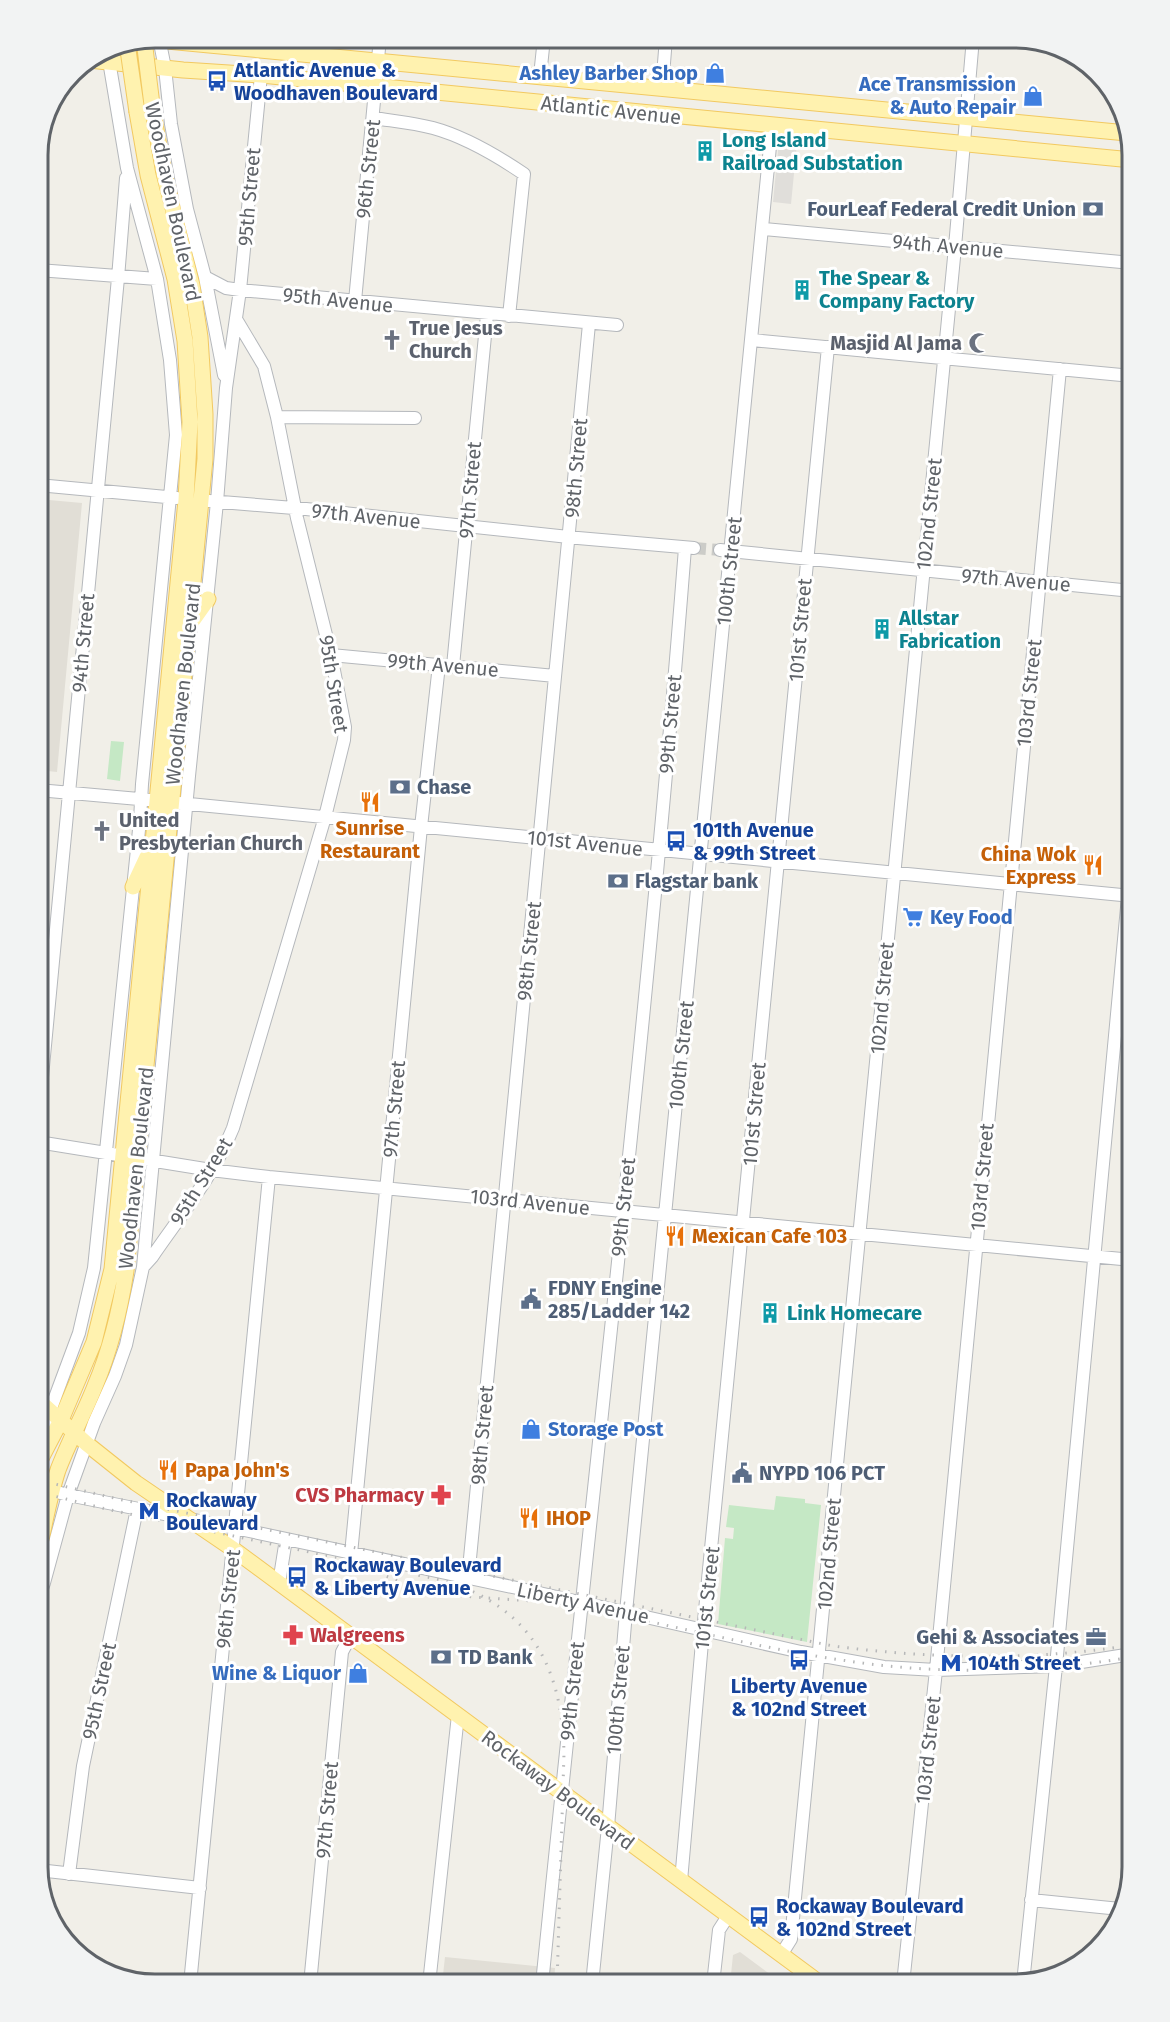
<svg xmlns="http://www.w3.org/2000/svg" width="1170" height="2022" viewBox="0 0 1170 2022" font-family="'Fira Sans',sans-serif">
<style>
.industrial{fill:#e0deda}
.education{fill:#e1ded6}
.green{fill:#c5e8c5}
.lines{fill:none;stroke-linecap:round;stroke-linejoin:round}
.minor-tunnel{stroke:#ccccc8;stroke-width:12;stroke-dasharray:12 6;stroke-linecap:butt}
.minor-casing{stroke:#b5b8bc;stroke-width:14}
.major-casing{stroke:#f2c960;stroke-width:17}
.minor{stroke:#fff;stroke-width:12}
.major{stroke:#fff2af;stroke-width:15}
.rail{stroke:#b6b7b8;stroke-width:3;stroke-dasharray:1.5 8;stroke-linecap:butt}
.major-bridge-casing{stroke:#f2c960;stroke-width:17;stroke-linecap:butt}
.major-bridge{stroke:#fff2af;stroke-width:15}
.labels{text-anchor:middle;stroke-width:6;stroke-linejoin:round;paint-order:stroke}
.transit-label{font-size:20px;font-weight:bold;fill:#164399;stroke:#fff;text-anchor:start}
.shop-label{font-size:20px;font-weight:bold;fill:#366cbe;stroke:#fff;text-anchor:end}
.street-label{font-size:20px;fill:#5f6368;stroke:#fff}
.culture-label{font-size:20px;font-weight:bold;fill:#0d838f;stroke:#fff;text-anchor:start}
.service-label{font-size:20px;font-weight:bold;fill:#4e5e75;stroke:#fff;text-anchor:start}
.worship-label{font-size:20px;font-weight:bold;fill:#5b616d;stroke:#fff;text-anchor:start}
.food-label{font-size:20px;font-weight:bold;fill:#c56008;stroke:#fff;text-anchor:start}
.health-label{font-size:20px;font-weight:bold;fill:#be3a42;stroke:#fff;text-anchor:end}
.rim{fill:none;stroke:#5f6368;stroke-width:3}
</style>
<rect width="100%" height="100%" fill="#f1efe8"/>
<path class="industrial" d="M 779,141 L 797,143 L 791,204 L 773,202 Z"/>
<path class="education" d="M 38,499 L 82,503 L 57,772 L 38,770 Z
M 740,1952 L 783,1984 L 730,1984 L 733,1955 Z
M 445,1957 L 555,1968 L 554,1984 L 442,1984 Z"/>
<path class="green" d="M 111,741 L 124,742 L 120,781 L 107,779 Z
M 776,1496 L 805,1499 L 805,1503 L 821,1505 L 807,1642 L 718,1624 L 725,1538 L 733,1539 L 734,1528 L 726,1527 L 729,1505 L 774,1510 Z"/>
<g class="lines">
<path class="minor-tunnel" d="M 694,548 L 720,550"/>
<g class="minor-casing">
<path id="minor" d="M 159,38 L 165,68 L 171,124 L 187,209 L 205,277 L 224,375
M 262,50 L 263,38
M 540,76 L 544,38
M 662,88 L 666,38
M 374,118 C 393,121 414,123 433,128 C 466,137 496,155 524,174 L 509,316
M 764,229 L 1132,263
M 38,270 L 157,279
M 205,277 L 226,288 L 240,290 L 617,325
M 355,301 L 380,38
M 752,340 L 1132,376
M 277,417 L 415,418
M 38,485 L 177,498
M 209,501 L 306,509 L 578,538 L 694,548
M 720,550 L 1132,591
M 331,655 L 555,676
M 453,666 L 487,315
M 38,790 L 150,800
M 179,803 L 1132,896
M 38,1119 L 118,278 L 126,178
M 38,1142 L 211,1170 L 269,1177 L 1132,1260
M 143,1267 L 152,1257 C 180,1216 214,1175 233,1128 L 325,817 L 344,740 L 345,727 L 331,655 L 297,518 L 277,417 L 264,366 L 236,319
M 38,1456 L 50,1411 L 79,1333 L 94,1268 L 140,820 L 142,784 L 176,435 L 170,360 L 157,279 L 127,168 L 107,49
M 38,1487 L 68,1495 L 235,1528 L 517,1588 L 801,1652 L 884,1667 L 936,1670 L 1056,1666 L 1132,1654
M 351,1554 L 421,827 L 439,665
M 468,1579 L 589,324
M 279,1583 L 286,1539
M 38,1599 L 44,1583 L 68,1495 L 94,1423 L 115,1376 L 126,1345 L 143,1267 L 189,776 L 217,502 L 226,388 L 240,290 L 261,75
M 38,1870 L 200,1888
M 69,1874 L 83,1766 L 137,1509
M 681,1881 L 703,1631 L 828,347
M 1031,1900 L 1120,1909
M 781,1955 L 791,1939 L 955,247 L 973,38
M 543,1974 C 591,1499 648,1024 685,548
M 1023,1983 L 1056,1666 L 1132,854
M 190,1984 L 269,1177
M 310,1984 L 342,1652 L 350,1637
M 429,1984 L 458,1715
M 592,1984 L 608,1827 L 626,1612 L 772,126
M 713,1984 L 719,1930 L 728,1916
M 903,1984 L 936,1670 L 1060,369"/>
</g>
<g class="major-casing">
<path id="major" d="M 146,39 L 1127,133
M 89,60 L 183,70 L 261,75 L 1132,160
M 191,623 L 208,599
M 133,887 L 147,857
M 38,1400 L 87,1444 L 136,1483 L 233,1549 L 821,1984
M 38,1464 L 61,1420 L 94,1342 L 112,1269 L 186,500 L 190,422 L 185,341 L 175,279 L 148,175 L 137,112
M 38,1555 C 44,1527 49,1497 58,1470 C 69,1441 84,1414 95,1386 C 111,1348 120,1310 126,1271 L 205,459 L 205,414 L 200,337 L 192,285 L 164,174 L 153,113"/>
</g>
<use href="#minor" class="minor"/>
<use href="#major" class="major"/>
<path class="rail" d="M 38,1480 L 118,1499 L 833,1646 C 933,1659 1033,1661 1132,1645
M 38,1492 L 106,1509 L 446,1581 C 532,1609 562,1668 564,1753 L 557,1984
M 369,1570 C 397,1580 426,1592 456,1595 C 495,1600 534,1599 573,1606 C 665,1623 756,1648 848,1661 C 942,1675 1039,1673 1132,1657"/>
<g class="major-bridge-casing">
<path id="major-bridge" d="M 144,40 L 153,113
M 127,43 L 137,112"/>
</g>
<use href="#major-bridge" class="major-bridge"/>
</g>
<defs>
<g id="shop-bare" transform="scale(1.62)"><path d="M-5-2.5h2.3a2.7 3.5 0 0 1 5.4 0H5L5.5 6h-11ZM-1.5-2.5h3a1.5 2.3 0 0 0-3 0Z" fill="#3f7fe0" stroke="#fff" stroke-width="2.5" paint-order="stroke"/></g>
<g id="bus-bare" transform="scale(1.62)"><path d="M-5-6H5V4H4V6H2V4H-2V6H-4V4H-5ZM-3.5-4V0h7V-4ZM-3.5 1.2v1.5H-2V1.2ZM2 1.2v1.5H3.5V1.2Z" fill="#1a4fb4" stroke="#fff" stroke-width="2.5" paint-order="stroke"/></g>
<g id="building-bare" transform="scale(1.62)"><path d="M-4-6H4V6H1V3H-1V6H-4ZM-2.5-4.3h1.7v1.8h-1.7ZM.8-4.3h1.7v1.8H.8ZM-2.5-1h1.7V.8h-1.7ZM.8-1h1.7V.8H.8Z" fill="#0f9aa8" stroke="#fff" stroke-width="2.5" paint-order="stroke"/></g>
<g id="bank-bare" transform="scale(1.62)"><path d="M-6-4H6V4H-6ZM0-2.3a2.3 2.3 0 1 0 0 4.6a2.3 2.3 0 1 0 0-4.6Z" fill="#5c6f8a" stroke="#fff" stroke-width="2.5" paint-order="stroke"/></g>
<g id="church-bare" transform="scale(1.62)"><path d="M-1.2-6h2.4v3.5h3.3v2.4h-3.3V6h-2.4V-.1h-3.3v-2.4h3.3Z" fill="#6b7280" stroke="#fff" stroke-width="2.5" paint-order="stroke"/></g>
<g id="mosque-bare" transform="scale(1.62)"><path d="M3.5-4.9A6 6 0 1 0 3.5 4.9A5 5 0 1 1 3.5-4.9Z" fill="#6b7280" stroke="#fff" stroke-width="2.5" paint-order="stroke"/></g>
<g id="restaurant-bare" transform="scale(1.62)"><path d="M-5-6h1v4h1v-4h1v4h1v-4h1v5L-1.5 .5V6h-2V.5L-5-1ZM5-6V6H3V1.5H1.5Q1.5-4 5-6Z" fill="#e8710a" stroke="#fff" stroke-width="2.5" paint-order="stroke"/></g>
<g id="supermarket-bare" transform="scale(1.62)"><path d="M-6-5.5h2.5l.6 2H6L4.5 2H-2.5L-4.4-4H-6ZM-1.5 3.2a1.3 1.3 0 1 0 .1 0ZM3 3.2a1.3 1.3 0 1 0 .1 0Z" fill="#3f7fe0" stroke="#fff" stroke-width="2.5" paint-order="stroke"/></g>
<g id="civic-bare" transform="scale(1.62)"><path d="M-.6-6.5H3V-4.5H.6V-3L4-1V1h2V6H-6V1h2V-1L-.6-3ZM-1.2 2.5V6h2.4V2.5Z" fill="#5c6f8a" stroke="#fff" stroke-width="2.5" paint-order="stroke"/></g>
<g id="pharmacy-bare" transform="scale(1.62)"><path d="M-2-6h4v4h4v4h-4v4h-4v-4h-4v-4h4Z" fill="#e0444e" stroke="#fff" stroke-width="2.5" paint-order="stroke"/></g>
<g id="metro-bare" transform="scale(1.62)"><path d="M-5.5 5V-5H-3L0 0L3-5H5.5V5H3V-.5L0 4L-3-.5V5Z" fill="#1a4fb4" stroke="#fff" stroke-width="2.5" paint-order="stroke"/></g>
<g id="office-bare" transform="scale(1.62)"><path d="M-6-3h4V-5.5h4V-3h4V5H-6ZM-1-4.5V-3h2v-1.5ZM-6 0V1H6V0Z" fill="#5c6f8a" stroke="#fff" stroke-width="2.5" paint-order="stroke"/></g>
</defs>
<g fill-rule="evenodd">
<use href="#shop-bare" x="715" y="73"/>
<use href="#bus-bare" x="217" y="81"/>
<use href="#shop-bare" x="1033" y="96"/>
<use href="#building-bare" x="705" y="151"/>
<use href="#bank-bare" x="1093" y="209"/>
<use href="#building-bare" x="802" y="290"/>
<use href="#church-bare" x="392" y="340"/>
<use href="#mosque-bare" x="979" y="343"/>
<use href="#building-bare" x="882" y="629"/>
<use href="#bank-bare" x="400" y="787"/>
<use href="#restaurant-bare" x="370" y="802"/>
<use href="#church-bare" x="102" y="831"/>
<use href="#bus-bare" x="676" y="841"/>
<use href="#restaurant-bare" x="1093" y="865"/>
<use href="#bank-bare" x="618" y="881"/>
<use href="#supermarket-bare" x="913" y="917"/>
<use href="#restaurant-bare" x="675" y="1236"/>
<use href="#civic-bare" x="531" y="1299"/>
<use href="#building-bare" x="770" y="1313"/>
<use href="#shop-bare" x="531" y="1429"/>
<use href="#restaurant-bare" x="168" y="1470"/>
<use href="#civic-bare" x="742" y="1473"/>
<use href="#pharmacy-bare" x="441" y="1495"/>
<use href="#metro-bare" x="149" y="1511"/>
<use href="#restaurant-bare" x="529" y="1518"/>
<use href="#bus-bare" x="297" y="1577"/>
<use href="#pharmacy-bare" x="293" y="1635"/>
<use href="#office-bare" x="1096" y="1637"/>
<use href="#bank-bare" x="441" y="1657"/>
<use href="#bus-bare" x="799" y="1660"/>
<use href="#metro-bare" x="951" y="1663"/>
<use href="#shop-bare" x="358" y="1673"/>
<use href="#bus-bare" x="759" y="1917"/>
</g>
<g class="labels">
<g class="transit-label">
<text x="234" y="77">Atlantic Avenue &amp;<tspan x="234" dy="23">Woodhaven Boulevard</tspan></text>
<text x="693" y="837">101th Avenue<tspan x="693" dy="23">&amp; 99th Street</tspan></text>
<text x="166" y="1507">Rockaway<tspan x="166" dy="23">Boulevard</tspan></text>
<text x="314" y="1572">Rockaway Boulevard<tspan x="314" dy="23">&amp; Liberty Avenue</tspan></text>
<text x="968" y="1670">104th Street</text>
<text x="799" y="1693" text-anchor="middle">Liberty Avenue<tspan x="799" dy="23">&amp; 102nd Street</tspan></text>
<text x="776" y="1913">Rockaway Boulevard<tspan x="776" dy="23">&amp; 102nd Street</tspan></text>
</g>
<g class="shop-label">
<text x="698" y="80">Ashley Barber Shop</text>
<text x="1016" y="91">Ace Transmission<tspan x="1016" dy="23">&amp; Auto Repair</tspan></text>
<text x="930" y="924" text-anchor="start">Key Food</text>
<text x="548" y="1436" text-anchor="start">Storage Post</text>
<text x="341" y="1680">Wine &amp; Liquor</text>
</g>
<g class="street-label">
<text transform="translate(611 110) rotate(6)" y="7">Atlantic Avenue</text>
<text transform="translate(368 169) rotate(-84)" y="7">96th Street</text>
<text transform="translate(249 197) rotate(-85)" y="7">95th Street</text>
<text transform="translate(173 202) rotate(78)" y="7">Woodhaven Boulevard</text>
<text transform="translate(948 246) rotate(5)" y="7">94th Avenue</text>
<text transform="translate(338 300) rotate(6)" y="7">95th Avenue</text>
<text transform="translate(576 468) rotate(-85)" y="7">98th Street</text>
<text transform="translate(470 490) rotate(-85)" y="7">97th Street</text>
<text transform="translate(929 514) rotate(-84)" y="7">102nd Street</text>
<text transform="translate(366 516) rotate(6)" y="7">97th Avenue</text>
<text transform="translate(729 571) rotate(-84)" y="7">100th Street</text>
<text transform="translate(1016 580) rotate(5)" y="7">97th Avenue</text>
<text transform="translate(800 630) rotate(-85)" y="7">101st Street</text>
<text transform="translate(83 643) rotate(-85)" y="7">94th Street</text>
<text transform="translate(443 665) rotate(5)" y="7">99th Avenue</text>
<text transform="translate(183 684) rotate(-84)" y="7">Woodhaven Boulevard</text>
<text transform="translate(334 684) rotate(81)" y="7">95th Street</text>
<text transform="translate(1029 693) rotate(-84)" y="7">103rd Street</text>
<text transform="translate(670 724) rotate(-85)" y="7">99th Street</text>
<text transform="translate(585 843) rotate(6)" y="7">101st Avenue</text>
<text transform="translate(529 951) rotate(-84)" y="7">98th Street</text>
<text transform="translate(882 998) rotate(-85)" y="7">102nd Street</text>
<text transform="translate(681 1055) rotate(-84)" y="7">100th Street</text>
<text transform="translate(394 1109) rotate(-85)" y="7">97th Street</text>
<text transform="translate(754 1114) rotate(-85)" y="7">101st Street</text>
<text transform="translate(136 1168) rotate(-84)" y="7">Woodhaven Boulevard</text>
<text transform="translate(982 1177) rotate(-85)" y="7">103rd Street</text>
<text transform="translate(201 1181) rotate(-58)" y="7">95th Street</text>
<text transform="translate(530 1202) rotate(6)" y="7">103rd Avenue</text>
<text transform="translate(623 1207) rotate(-84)" y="7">99th Street</text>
<text transform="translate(482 1435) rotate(-85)" y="7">98th Street</text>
<text transform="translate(829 1554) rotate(-85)" y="7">102nd Street</text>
<text transform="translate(707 1598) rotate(-84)" y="7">101st Street</text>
<text transform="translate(228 1599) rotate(-84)" y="7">96th Street</text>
<text transform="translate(583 1603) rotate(12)" y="7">Liberty Avenue</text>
<text transform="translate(99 1691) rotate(-78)" y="7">95th Street</text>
<text transform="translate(572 1691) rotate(-84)" y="7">99th Street</text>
<text transform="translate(618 1700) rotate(-85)" y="7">100th Street</text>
<text transform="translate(928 1750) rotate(-84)" y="7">103rd Street</text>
<text transform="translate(558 1790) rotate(37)" y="7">Rockaway Boulevard</text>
<text transform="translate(327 1810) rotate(-85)" y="7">97th Street</text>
</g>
<g class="culture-label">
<text x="722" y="147">Long Island<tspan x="722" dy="23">Railroad Substation</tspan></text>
<text x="819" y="285">The Spear &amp;<tspan x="819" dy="23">Company Factory</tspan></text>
<text x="899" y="625">Allstar<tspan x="899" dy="23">Fabrication</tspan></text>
<text x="787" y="1320">Link Homecare</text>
</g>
<g class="service-label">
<text x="1076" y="216" text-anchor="end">FourLeaf Federal Credit Union</text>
<text x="417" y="794">Chase</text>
<text x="635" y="888">Flagstar bank</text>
<text x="548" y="1295">FDNY Engine<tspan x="548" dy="23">285/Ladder 142</tspan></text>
<text x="759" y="1480">NYPD 106 PCT</text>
<text x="1079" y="1644" text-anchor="end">Gehi &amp; Associates</text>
<text x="458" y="1664">TD Bank</text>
</g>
<g class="worship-label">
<text x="409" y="335">True Jesus<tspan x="409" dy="23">Church</tspan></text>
<text x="962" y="350" text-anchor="end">Masjid Al Jama</text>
<text x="119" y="827">United<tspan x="119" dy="23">Presbyterian Church</tspan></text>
</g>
<g class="food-label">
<text x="370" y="835" text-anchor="middle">Sunrise<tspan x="370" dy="23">Restaurant</tspan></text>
<text x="1076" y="861" text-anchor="end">China Wok<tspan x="1076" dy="23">Express</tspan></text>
<text x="692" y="1243">Mexican Cafe 103</text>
<text x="185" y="1477">Papa John's</text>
<text x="546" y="1525">IHOP</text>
</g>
<g class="health-label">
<text x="424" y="1502">CVS Pharmacy</text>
<text x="310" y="1642" text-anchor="start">Walgreens</text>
</g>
</g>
<path d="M0 0H1170V2022H0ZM155 48H1015A107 107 0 0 1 1122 155V1867A107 107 0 0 1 1015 1974H155A107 107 0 0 1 48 1867V155A107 107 0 0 1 155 48Z" fill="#f2f3f3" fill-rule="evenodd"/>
<path class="rim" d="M155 48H1015A107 107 0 0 1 1122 155V1867A107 107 0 0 1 1015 1974H155A107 107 0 0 1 48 1867V155A107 107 0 0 1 155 48Z"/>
</svg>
